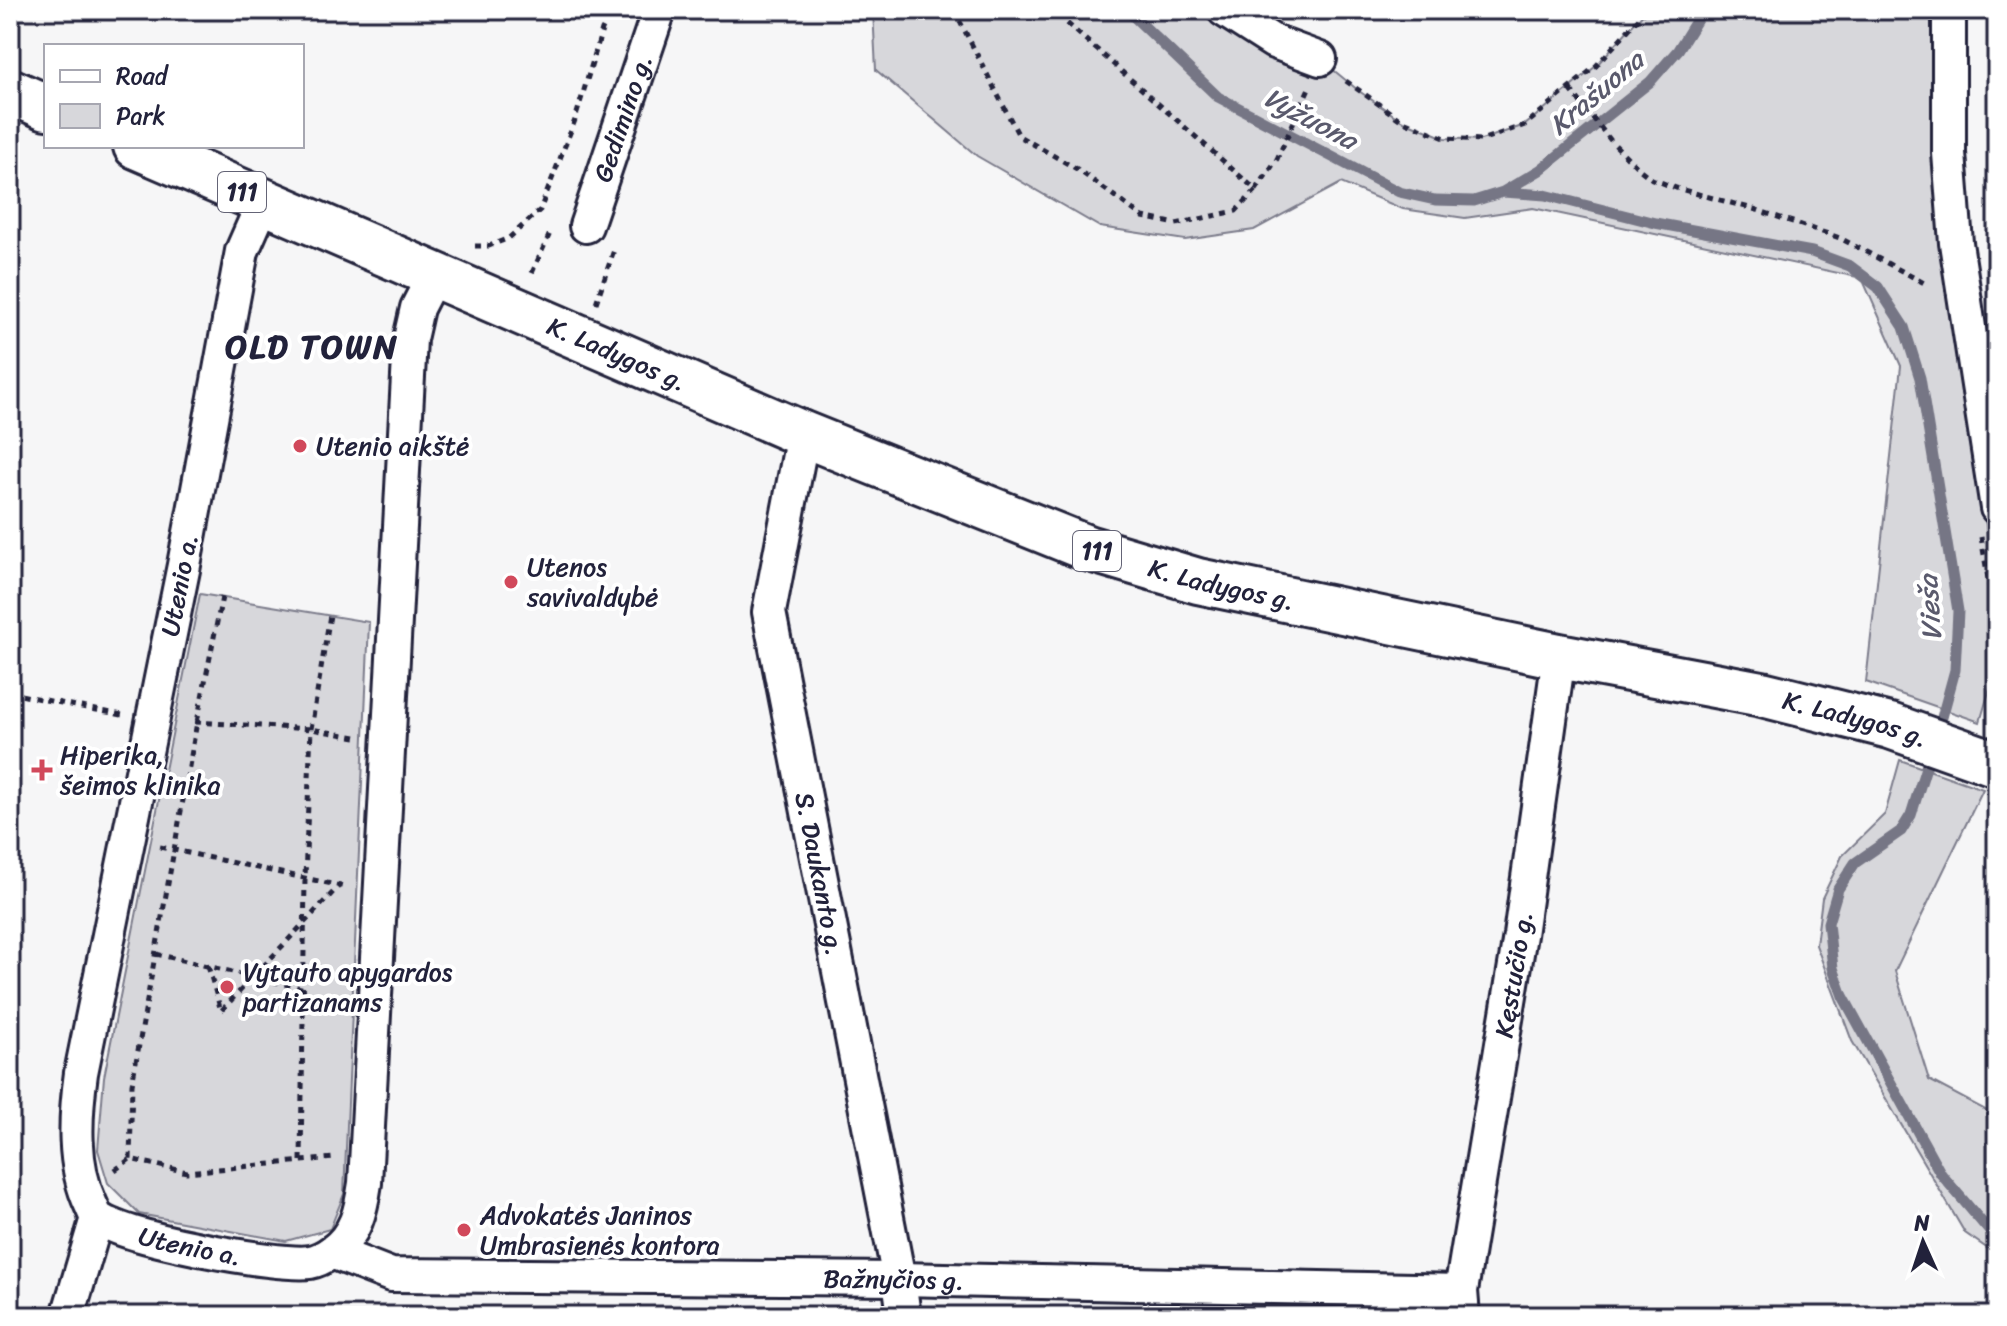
<svg xmlns="http://www.w3.org/2000/svg" width="2007" height="1326" viewBox="0 0 2007 1326" font-family="Sriracha,sans-serif">
<style>
.green{fill:#d7d7db;stroke:#7c7c8b;stroke-width:2}
.lines{fill:none;stroke-linecap:round;stroke-linejoin:round}
.stream{stroke:#767685;stroke-width:11}
.minor-casing{stroke:#22223b;stroke-width:38}
.primary-casing{stroke:#22223b;stroke-width:50}
.path{stroke:#22223b;stroke-width:5;stroke-dasharray:6 6;stroke-linecap:butt}
.minor{stroke:#fff;stroke-width:32}
.primary{stroke:#fff;stroke-width:44}
.poi-dot{fill:#d1495b;stroke:#fff;stroke-width:3}
.labels{text-anchor:middle;stroke-width:8;stroke-linejoin:round;paint-order:stroke}
.shield{fill:#fff;stroke:#646476;stroke-width:2}
.shield-label{font-size:24px;font-weight:bold;fill:#22223b}
.street-label{font-size:26px;fill:#22223b;stroke:#fff}
.poi-label{font-size:26px;fill:#22223b;stroke:#fff;text-anchor:start}
.water-label{font-size:28px;font-style:italic;fill:#5a5a6d;stroke:#fff}
.district-label{font-size:34px;font-weight:bold;letter-spacing:2px;fill:#22223b;stroke:#fff}
</style>
<rect width="100%" height="100%" fill="#f6f6f7"/>
<filter id="ink" filterUnits="userSpaceOnUse"><feTurbulence type="fractalNoise" baseFrequency=".0125" numOctaves="2"/><feDisplacementMap in="SourceGraphic" scale="16" xChannelSelector="R" yChannelSelector="G"/><feConvolveMatrix kernelMatrix="1 2 1 2 8 2 1 2 1" color-interpolation-filters="sRGB"/></filter>
<g filter="url(#ink)">
<path class="green" d="M 873,10 L 1224,10 L 1320,59 L 1359,91 L 1401,120 L 1445,138 L 1481,140 L 1525,125 L 1596,66 L 1646,10 L 1939,10 L 1941,219 L 1997,600 L 1997,664 L 1980,722 L 1866,682 L 1901,366 L 1862,278 L 1533,208 L 1465,218 L 1403,209 L 1341,183 L 1254,230 L 1185,240 L 1100,227 L 977,156 L 876,70 Z
M 200,594 L 369,622 L 344,1194 L 330,1229 L 286,1241 L 139,1214 L 108,1183 L 98,1150 L 104,1077 Z
M 1900,760 L 1983,789 L 1895,971 L 1929,1080 L 1997,1116 L 1997,1255 L 1965,1233 L 1852,1041 L 1816,945 L 1822,898 L 1842,856 L 1885,814 Z"/>
<g class="lines">
<path class="stream" d="M 1127,10 L 1218,97 L 1399,192 L 1435,200 L 1474,201 L 1503,192 L 1540,170 L 1650,82 L 1678,50 L 1703,10
M 1503,192 L 1545,195 L 1655,223 L 1812,252 L 1850,266 L 1878,287 L 1904,327 L 1920,378 L 1958,611 L 1955,670 L 1938,732
M 1932,748 L 1911,815 L 1901,831 L 1855,863 L 1838,889 L 1828,923 L 1833,968 L 1843,996 L 1941,1174 L 1997,1240"/>
<g class="minor-casing">
<g id="minor">
<path d="M 1224,10 L 1274,42 L 1320,59"/>
<path d="M 1949,10 L 1949,153 L 1956,243 L 1997,508"/>
<path id="s1" d="M 264,201 L 242,251 L 184,565 L 81,1073 C 75,1116 72,1165 91,1205 C 93,1209 94,1213 96,1216 C 113,1237 281,1267 310,1262 C 316,1261 326,1256 332,1252 C 356,1235 361,1210 365,1183 L 410,339 L 417,308 L 434,275"/>
<path id="s2" d="M 586,226 L 659,10"/>
<path id="s3" d="M 803,434 L 769,612 L 899,1279 L 904,1316"/>
<path id="s4" d="M 332,1252 L 391,1275 L 899,1279 L 1461,1291"/>
<path d="M 68,1316 L 97,1218"/>
<path id="s5" d="M 1463,1316 L 1461,1291 L 1520,935 L 1559,656"/>
</g>
</g>
<g class="primary-casing">
<g id="primary">
<path d="M 10,91 L 46,107"/>
<path id="s6" d="M 136,146 L 803,434 L 1087,548 L 1198,581 L 1559,656 L 1762,694 L 1890,726 L 1997,764"/>
</g>
</g>
<path class="path" d="M 954,10 L 1019,136 L 1077,169 L 1143,217 L 1176,224 L 1236,211 L 1256,190 L 1052,10
M 1346,81 L 1401,120 L 1445,138 L 1481,140 L 1525,125 L 1596,66 L 1646,10
M 1570,89 L 1612,142 L 1639,169 L 1652,179 L 1676,188 L 1757,210 L 1840,238 L 1928,285
M 1256,190 L 1277,159 L 1309,88
M 475,246 L 489,246 L 509,238 L 540,210 L 575,120 L 602,30 L 613,10
M 532,273 L 551,231
M 596,303 L 614,250
M 1981,537 L 1997,631
M 222,597 L 197,722 L 132,1084 L 130,1159 L 187,1172 L 334,1158
M 10,693 L 122,715
M 1997,708 L 1997,714
M 195,722 L 311,729 L 356,737
M 160,847 L 346,887
M 156,954 L 305,989
M 208,966 L 221,1011 L 339,886
M 301,1161 L 305,878 L 311,729 L 330,615
M 115,1170 L 130,1159"/>
<use href="#minor" class="minor"/>
<use href="#primary" class="primary"/>
</g>
</g>
<g class="poi-dot">
<circle cx="300" cy="446" r="8"/>
<circle cx="511" cy="582" r="8"/>
<path d="M38 758h8v8h8v8h-8v8h-8v-8h-8v-8h8z"/>
<circle cx="227" cy="987" r="8"/>
<circle cx="464" cy="1230" r="8"/>
</g>
<g class="labels">
<g class="shield">
<rect x="218" y="172" width="48" height="40" rx="6"/>
<rect x="1073" y="531" width="48" height="40" rx="6"/>
</g>
<g class="shield-label">
<text x="242" y="200">111</text>
<text x="1097" y="559">111</text>
</g>
<g class="street-label">
<text dy="9" stroke="none"><textPath href="#s2" startOffset="114">Gedimino g.</textPath></text>
<text dy="9" stroke="none"><textPath href="#s6" startOffset="524">K. Ladygos g.</textPath></text>
<text dy="9" stroke="none"><textPath href="#s6" startOffset="1172">K. Ladygos g.</textPath></text>
<text transform="translate(179 585) rotate(-79)" y="9">Utenio a.</text>
<text dy="9" stroke="none"><textPath href="#s6" startOffset="1820">K. Ladygos g.</textPath></text>
<text dy="9" stroke="none"><textPath href="#s3" startOffset="448">S. Daukanto g.</textPath></text>
<text dy="9" stroke="none"><textPath href="#s5" startOffset="346">Kęstučio g.</textPath></text>
<text dy="9" stroke="none"><textPath href="#s1" startOffset="1138">Utenio a.</textPath></text>
<text dy="9" stroke="none"><textPath href="#s4" startOffset="566">Bažnyčios g.</textPath></text>
</g>
<g class="poi-label">
<text x="316" y="455">Utenio aikštė</text>
<text x="527" y="576">Utenos<tspan x="527" dy="30">savivaldybė</tspan></text>
<text x="60" y="764">Hiperika,<tspan x="60" dy="30">šeimos klinika</tspan></text>
<text x="243" y="981">Vytauto apygardos<tspan x="243" dy="30">partizanams</tspan></text>
<text x="480" y="1224">Advokatės Janinos<tspan x="480" dy="30">Umbrasienės kontora</tspan></text>
</g>
<g class="water-label">
<text transform="translate(1596 92) rotate(-40)" y="10">Krašuona</text>
<text transform="translate(1311 118) rotate(28)" y="10">Vyžuona</text>
<text transform="translate(1929 608) rotate(-94)" y="10">Vieša</text>
</g>
<g class="district-label">
<text x="312" y="358">OLD TOWN</text>
</g>
</g>
<rect width="2007" height="1326" fill="none" stroke="#fff" stroke-width="40"/>
<rect x="20" y="20" width="1967" height="1286" fill="none" stroke="#22223b" stroke-width="3" filter="url(#ink)"/>
<rect x="44" y="44" width="260" height="104" fill="#ffffff" stroke="#a7a7b1" stroke-width="2"/>
<rect x="60" y="70" width="40" height="12" fill="#ffffff" stroke="#a7a7b1" stroke-width="2"/>
<text x="116" y="84" font-size="24" fill="#22223b">Road</text>
<rect x="60" y="104" width="40" height="24" fill="#d7d7db" stroke="#a7a7b1" stroke-width="2"/>
<text x="116" y="124" font-size="24" fill="#22223b">Park</text>
<g transform="translate(1923 1242) rotate(357)" stroke="#ffffff" stroke-width="6" paint-order="stroke">
<path d="M0-6L14 30L0 20L-14 30Z" fill="#22223b"/>
<text y="-12" font-size="22" font-weight="bold" text-anchor="middle" fill="#22223b">N</text>
</g>
</svg>
